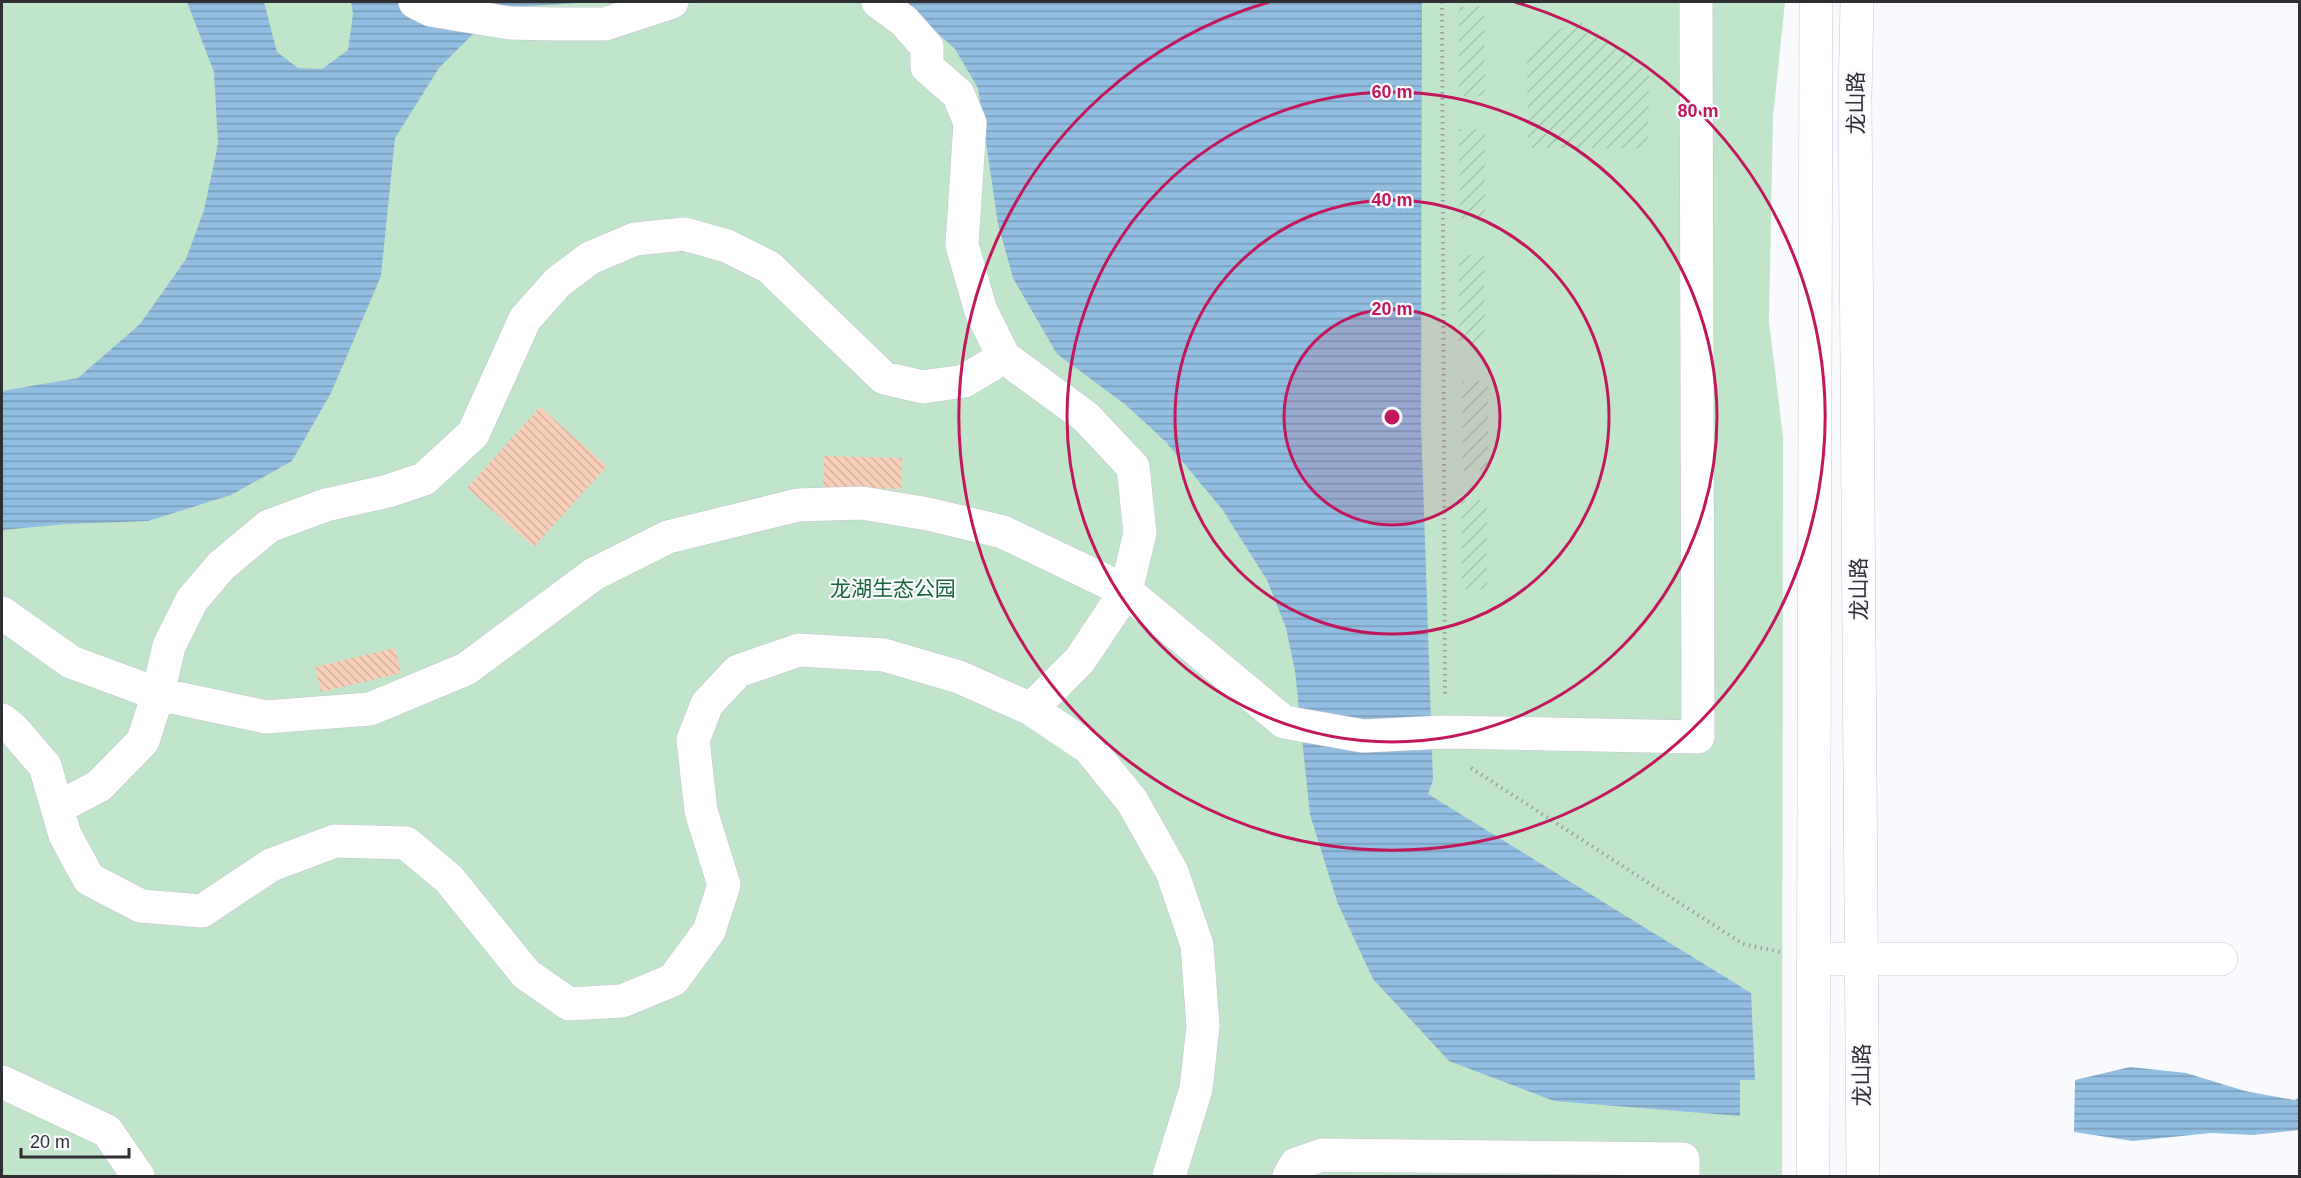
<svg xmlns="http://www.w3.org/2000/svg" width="2301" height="1178" viewBox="0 0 2301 1178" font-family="Arial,'Noto Sans SC',sans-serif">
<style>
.park{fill:#c0e5cb}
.garden{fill:url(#garden-furrows)}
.water{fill:url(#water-rules)}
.building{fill:url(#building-back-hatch)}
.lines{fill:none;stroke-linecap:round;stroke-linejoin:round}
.minor-casing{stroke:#c3c7d2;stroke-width:34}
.path{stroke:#9d9fa3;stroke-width:4;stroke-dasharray:1.5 4.5;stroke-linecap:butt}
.minor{stroke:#fff;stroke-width:33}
.ring{fill:none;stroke:#c2185b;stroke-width:3}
.labels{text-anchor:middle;stroke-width:4.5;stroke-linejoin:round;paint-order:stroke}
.street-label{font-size:21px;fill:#2d2f33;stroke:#f8fafe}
.park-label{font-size:21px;fill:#1a643a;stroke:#f8fafe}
.centre{fill:#c2185b;stroke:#f8fafe;stroke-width:3}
.ring-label{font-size:18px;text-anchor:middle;font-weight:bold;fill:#c2185b;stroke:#f8fafe;stroke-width:4.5;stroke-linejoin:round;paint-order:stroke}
</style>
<defs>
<pattern id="garden-furrows" width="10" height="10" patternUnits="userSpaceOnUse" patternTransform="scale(1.5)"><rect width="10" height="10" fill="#c0e5cb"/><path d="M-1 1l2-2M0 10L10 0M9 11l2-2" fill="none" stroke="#a5c5af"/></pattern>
<pattern id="water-rules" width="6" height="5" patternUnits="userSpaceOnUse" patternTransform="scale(1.5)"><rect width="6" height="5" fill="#92bee1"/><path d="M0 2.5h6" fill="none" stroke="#789bb7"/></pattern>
<pattern id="building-back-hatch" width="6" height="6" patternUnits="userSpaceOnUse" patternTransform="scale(1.5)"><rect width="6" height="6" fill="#f9cfba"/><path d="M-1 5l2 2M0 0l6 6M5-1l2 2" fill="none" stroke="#d6b2a0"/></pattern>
</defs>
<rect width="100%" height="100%" fill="#f8fafe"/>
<path class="park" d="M 2,2 L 1785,2 L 1773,117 L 1769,321 L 1783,437 L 1782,1176 L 2,1176 Z"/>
<path class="garden" d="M 1484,6 L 1485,96 L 1459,96 L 1459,7 Z
M 1577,19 L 1649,73 L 1648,148 L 1528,148 L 1527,50 Z
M 1459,129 L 1485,129 L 1485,219 L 1460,219 Z
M 1459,255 L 1484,255 L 1485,344 L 1459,344 Z
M 1462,381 L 1488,381 L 1488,470 L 1463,471 Z
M 1461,500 L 1487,500 L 1487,589 L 1462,589 Z"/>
<path class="water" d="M 187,2 L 264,2 L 277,52 L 298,68 L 322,69 L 348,50 L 353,14 L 351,2 L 593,2 L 529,6 L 472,35 L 439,68 L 395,138 L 381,276 L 331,393 L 292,461 L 231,495 L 148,521 L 67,524 L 2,530 L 2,391 L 78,378 L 140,324 L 186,259 L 204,210 L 218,144 L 214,72 Z
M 904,2 L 1422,2 L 1421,423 L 1433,780 L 1428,794 L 1751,993 L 1755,1080 L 1740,1080 L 1740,1116 L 1554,1101 L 1449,1061 L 1373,979 L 1338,904 L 1310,815 L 1295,671 L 1286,628 L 1267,580 L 1222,509 L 1166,442 L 1126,405 L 1057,354 L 1013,278 L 998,224 L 978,88 L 955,49 Z
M 2130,1067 L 2186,1073 L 2245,1091 L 2294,1100 L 2299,1098 L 2299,1130 L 2253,1135 L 2211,1133 L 2133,1141 L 2074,1132 L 2075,1080 Z"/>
<path class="building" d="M 540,407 L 607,466 L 534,547 L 467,488 Z
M 824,456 L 902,458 L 901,489 L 823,487 Z
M 395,648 L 401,673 L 321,692 L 315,667 Z"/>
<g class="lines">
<g class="minor-casing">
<path id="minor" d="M 415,2 L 431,10 L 509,23 L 555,24 L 605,24 L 672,2
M 878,2 L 904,21 L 927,47 L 927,67 L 958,94 L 970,123 L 962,245 L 981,311 L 1004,357 L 1086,417 L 1133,467 L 1140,533 L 1126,591 L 1080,660 L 1031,709
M 1857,2 L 1855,97 L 1863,1176
M 2,613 L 71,662 L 158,694 L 266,717 L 370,709 L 466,669 L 594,574 L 668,537 L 798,505 L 862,503 L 928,514 L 1003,532 L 1126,591 L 1284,722 L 1363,736 L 1445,732 L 1698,737 L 1696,2
M 2,720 L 14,730 L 45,766 L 65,835 L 89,879 L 141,906 L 202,911 L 271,865 L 335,841 L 406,843 L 449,879 L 526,974 L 569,1004 L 622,1001 L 673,980 L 709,931 L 724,885 L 701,811 L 693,740 L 707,704 L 738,671 L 799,650 L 884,655 L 959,677 L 1031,709 L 1089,748 L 1132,801 L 1172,872 L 1197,945 L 1203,1026 L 1196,1089 L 1169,1176
M 59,807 L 99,786 L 143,741 L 158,694 L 169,646 L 192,600 L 221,566 L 269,526 L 326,505 L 388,491 L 424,479 L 473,434 L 525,319 L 558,282 L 590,258 L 635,239 L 684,234 L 727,246 L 769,267 L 884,378 L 923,387 L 964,381 L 1004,357
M 1814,959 L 2221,959
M 2,1082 L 107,1131 L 138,1176
M 1289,1176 L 1296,1164 L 1322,1155 L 1683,1159 L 1683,1176
M 1813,1176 L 1816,2"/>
</g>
<path class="path" d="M 1442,2 L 1445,697
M 1471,768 L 1743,944 L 1780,952"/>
<use href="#minor" class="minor"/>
</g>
<circle cx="1392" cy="417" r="108" fill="#c2185b" fill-opacity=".12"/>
<g class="ring">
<circle cx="1392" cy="417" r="108"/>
<circle cx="1392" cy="417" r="217"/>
<circle cx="1392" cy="417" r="325"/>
<path d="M1515 2A433 433 0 1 1 1269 2"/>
</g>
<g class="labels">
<g class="street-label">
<text transform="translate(1856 103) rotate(-90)" y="7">龙山路</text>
<text transform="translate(1859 589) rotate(-90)" y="7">龙山路</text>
<text transform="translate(1862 1075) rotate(-90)" y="7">龙山路</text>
</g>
<g class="park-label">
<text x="893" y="596">龙湖生态公园</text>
</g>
</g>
<circle cx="1392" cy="417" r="9" class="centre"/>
<g class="ring-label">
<text x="1392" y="98">60 m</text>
<text x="1698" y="117">80 m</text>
<text x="1392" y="206">40 m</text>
<text x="1392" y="315">20 m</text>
</g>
<rect width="2301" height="1178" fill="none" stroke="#2d2f33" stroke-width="6"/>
<path d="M21 1148v9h108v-9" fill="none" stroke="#2d2f33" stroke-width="3"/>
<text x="30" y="1148" font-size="18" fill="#2d2f33" stroke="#f8fafe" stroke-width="4.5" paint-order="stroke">20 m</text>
</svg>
